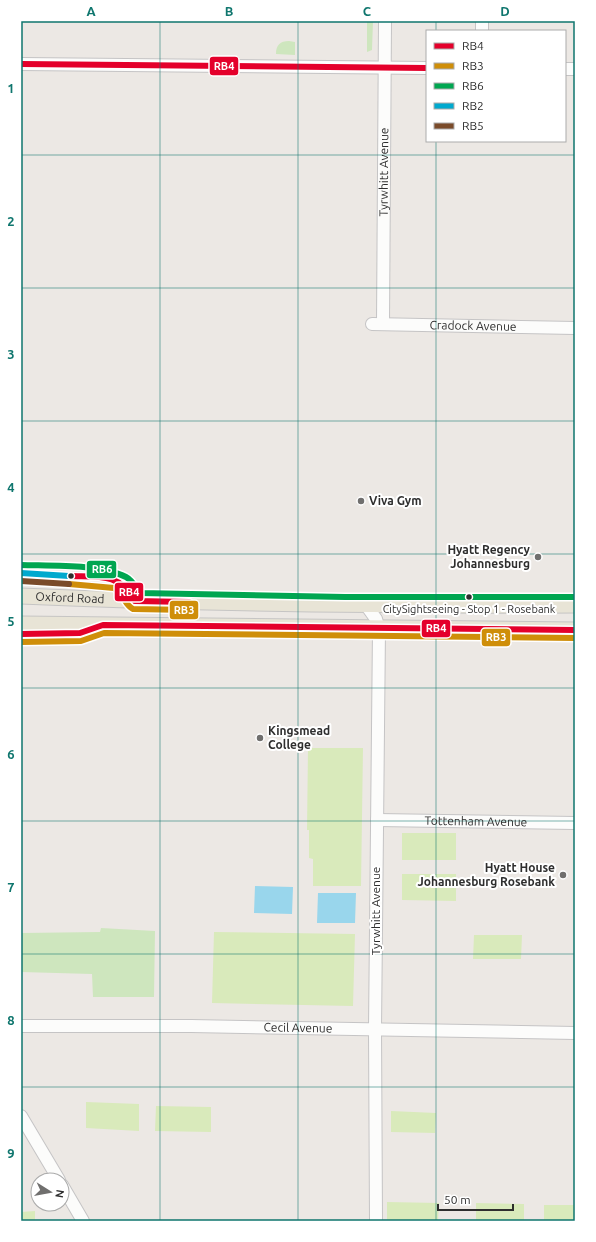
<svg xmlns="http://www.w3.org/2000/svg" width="596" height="1242" viewBox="0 0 596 1242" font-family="Ubuntu,sans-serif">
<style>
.green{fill:#cee6be}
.pitch{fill:#d9eabb}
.water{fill:#99d6ec}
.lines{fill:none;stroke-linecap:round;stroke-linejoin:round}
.minor-casing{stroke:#c5c4c5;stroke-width:14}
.major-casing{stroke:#c6c5c4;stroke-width:17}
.minor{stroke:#fcfcfb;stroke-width:12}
.major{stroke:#e8e4d6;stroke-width:15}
.bus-1-casing{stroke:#fff;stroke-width:9}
.bus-2-casing{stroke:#fff;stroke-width:9}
.bus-3-casing{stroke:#fff;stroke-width:9}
.bus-4-casing{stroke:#fff;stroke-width:9}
.bus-5-casing{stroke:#fff;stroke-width:9}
.bus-1{stroke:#e4002b;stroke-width:6}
.bus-2{stroke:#cf8e09;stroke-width:6}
.bus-3{stroke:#00a651;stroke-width:6}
.bus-4{stroke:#00a9ce;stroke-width:6}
.bus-5{stroke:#7a4b2a;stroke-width:6}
.grid{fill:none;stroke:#0f766e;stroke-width:1;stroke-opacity:0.55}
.poi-dot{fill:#706f6e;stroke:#fff;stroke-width:1.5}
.bus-dot{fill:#2e2e2e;stroke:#fff;stroke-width:1.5}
.labels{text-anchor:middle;stroke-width:4;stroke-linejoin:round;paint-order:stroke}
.bus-label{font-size:11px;fill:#2e2e2e;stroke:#fff}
.street-label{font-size:12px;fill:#2e2e2e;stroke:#fff}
.poi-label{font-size:12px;font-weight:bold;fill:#2e2e2e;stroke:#fff;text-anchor:start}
.line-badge{stroke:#fff;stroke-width:1.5}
.badge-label{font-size:11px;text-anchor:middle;font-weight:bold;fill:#fff}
.neatline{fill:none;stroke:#0f766e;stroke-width:1.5}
.grid-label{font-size:13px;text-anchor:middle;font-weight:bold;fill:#0f766e}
</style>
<rect width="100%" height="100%" fill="#ece8e4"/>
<path class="green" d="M 367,21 L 373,21 L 372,50 L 367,52 Z
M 289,41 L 295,42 L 295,55 L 276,54 C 276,45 280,41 289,41 Z
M 101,928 L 155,931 L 154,997 L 93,997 L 92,974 L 21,972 L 21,933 L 100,932 Z"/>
<path class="pitch" d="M 308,748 L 363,748 L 361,886 L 313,886 L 313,859 L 309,858 L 309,830 L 307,830 Z
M 402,833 L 456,833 L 456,860 L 402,860 Z
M 402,874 L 456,874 L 456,901 L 402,900 Z
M 214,932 L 355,934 L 353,1006 L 212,1003 Z
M 474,935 L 522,935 L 521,959 L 473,959 Z
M 86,1102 L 139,1104 L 139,1131 L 86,1128 Z
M 156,1106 L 211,1107 L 211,1132 L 155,1131 Z
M 391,1111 L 436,1113 L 435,1133 L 391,1132 Z
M 387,1202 L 439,1203 L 438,1221 L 387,1221 Z
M 476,1203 L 524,1204 L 524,1221 L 476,1221 Z
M 544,1205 L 575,1205 L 575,1221 L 544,1221 Z
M 35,1211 L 35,1221 L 21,1221 L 21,1212 Z"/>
<path class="water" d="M 255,886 L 293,887 L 292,914 L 254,913 Z
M 318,893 L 356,893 L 355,923 L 317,923 Z"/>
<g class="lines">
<g class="minor-casing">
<g id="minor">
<path d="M 482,21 L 482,31"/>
<path d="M 21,64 L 427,68"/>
<path d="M 565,69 L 575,69"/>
<path id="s1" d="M 372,324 L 575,328"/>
<path id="s2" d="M 383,324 L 385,21"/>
<path d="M 366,605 L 376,619 L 379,629 L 375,1029 L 376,1221"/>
<path id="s3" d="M 377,820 L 575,823"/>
<path id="s4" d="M 21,1026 L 191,1026 L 575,1033"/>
<path d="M 21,1116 L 59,1180"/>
<path d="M 62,1185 L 83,1221"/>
</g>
</g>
<g class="major-casing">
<g id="major">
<path id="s5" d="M 21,596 C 206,604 390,606 575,605"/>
<path d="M 21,624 L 575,630"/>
</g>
</g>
<use href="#minor" class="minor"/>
<use href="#major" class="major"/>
<g class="bus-1-casing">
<path id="bus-1" d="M 21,64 L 427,68
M 69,576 C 97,577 120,572 135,601 L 189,602
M 21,634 L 80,633 L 103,625 L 575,630"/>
</g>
<g class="bus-2-casing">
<path id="bus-2" d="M 69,584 L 114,588 C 124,593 124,605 133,609 L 189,610
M 21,642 L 81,641 L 104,633 L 575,638"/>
</g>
<g class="bus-3-casing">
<path id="bus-3" d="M 21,565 C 50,566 101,564 126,577 C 132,580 136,587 140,593 L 345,597 L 575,597"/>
</g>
<g class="bus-4-casing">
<path id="bus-4" d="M 21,573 L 69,576"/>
</g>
<g class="bus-5-casing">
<path id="bus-5" d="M 21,581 L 69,584"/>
</g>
<use href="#bus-1" class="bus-1"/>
<use href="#bus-2" class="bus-2"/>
<use href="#bus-3" class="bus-3"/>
<use href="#bus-4" class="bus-4"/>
<use href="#bus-5" class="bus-5"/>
</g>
<path class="grid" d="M 160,21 L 160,1221M 298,21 L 298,1221M 436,21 L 436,31M 436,141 L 436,1221M 21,155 L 575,155M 21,288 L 575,288M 21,421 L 575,421M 21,554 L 575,554M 21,688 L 575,688M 21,821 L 575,821M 21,954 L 575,954M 21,1087 L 575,1087"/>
<g class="poi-dot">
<circle cx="361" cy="501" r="4"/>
<circle cx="538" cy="557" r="4"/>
<circle cx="260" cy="738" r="4"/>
<circle cx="563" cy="875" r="4"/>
</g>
<g class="bus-dot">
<circle cx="71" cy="576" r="3.5"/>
<circle cx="469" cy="597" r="3.5"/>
</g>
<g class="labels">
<g class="bus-label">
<text x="469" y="613">CitySightseeing - Stop 1 - Rosebank</text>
</g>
<g class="street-label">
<text dy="4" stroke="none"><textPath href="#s2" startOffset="152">Tyrwhitt Avenue</textPath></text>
<text dy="4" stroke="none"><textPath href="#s1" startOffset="101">Cradock Avenue</textPath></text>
<text dy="4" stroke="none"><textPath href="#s5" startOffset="49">Oxford Road</textPath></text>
<text dy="4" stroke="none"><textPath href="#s3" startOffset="99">Tottenham Avenue</textPath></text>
<text transform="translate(376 911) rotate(-90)" y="4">Tyrwhitt Avenue</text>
<text dy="4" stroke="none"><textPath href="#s4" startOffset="277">Cecil Avenue</textPath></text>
</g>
<g class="poi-label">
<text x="369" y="505">Viva Gym</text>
<text x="530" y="554" text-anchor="end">Hyatt Regency<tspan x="530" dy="14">Johannesburg</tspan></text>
<text x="268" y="735">Kingsmead<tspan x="268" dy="14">College</tspan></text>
<text x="555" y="872" text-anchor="end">Hyatt House<tspan x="555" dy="14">Johannesburg Rosebank</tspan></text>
</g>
</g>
<g class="line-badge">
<rect x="209" y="56" width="30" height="20" rx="4" fill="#e4002b"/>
<rect x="86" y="560" width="31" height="19" rx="4" fill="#00a651"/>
<rect x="114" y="582" width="30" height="20" rx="4" fill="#e4002b"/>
<rect x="169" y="600" width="30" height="20" rx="4" fill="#cf8e09"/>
<rect x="421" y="619" width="30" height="19" rx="4" fill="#e4002b"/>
<rect x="481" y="628" width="30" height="19" rx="4" fill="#cf8e09"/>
</g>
<g class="badge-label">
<text x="224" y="70">RB4</text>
<text x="102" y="573">RB6</text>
<text x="129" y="596">RB4</text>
<text x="184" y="614">RB3</text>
<text x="436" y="632">RB4</text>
<text x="496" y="641">RB3</text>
</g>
<rect width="596" height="1242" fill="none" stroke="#ffffff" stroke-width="44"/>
<rect x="426" y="30" width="140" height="112" fill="#ffffff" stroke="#ababab"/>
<rect x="434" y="43" width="20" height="6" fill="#e4002b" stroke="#ababab"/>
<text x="462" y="50" font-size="12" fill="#2e2e2e">RB4</text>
<rect x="434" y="63" width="20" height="6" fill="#cf8e09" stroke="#ababab"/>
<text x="462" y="70" font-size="12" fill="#2e2e2e">RB3</text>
<rect x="434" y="83" width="20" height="6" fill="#00a651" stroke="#ababab"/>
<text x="462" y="90" font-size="12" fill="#2e2e2e">RB6</text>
<rect x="434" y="103" width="20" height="6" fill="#00a9ce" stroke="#ababab"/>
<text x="462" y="110" font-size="12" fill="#2e2e2e">RB2</text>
<rect x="434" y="123" width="20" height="6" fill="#7a4b2a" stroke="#ababab"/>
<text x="462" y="130" font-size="12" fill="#2e2e2e">RB5</text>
<g transform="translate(50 1192) rotate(101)"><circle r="19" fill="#ffffff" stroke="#ababab"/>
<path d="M0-3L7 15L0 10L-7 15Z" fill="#706f6e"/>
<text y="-6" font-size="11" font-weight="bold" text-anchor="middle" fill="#2e2e2e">N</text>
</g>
<path d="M438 1204v6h75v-6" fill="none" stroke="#2e2e2e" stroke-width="2"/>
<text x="444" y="1204" font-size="12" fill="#2e2e2e" stroke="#ffffff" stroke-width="3" paint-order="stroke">50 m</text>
<rect x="22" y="22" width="552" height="1198" class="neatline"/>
<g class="grid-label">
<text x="91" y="16">A</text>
<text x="229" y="16">B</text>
<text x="367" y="16">C</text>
<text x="505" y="16">D</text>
<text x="11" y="93">1</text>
<text x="11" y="226">2</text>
<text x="11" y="359">3</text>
<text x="11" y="492">4</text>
<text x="11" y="626">5</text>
<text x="11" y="759">6</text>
<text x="11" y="892">7</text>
<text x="11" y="1025">8</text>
<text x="11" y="1158">9</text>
</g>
</svg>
